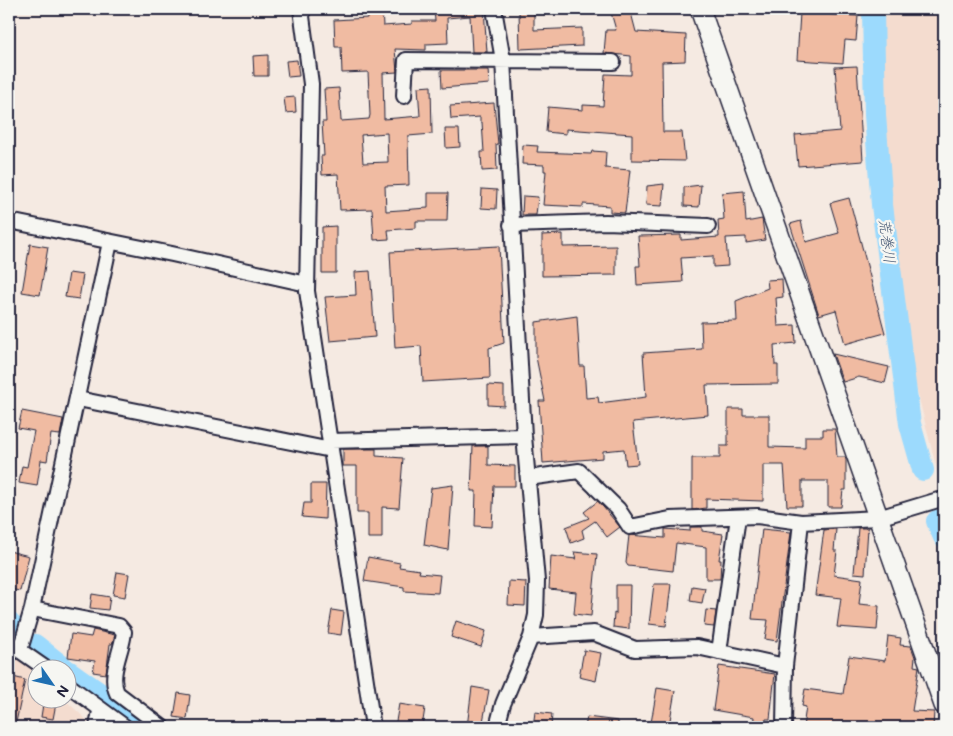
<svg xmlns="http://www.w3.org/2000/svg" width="953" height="736" viewBox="0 0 953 736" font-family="Mali,'Klee One',sans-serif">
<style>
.built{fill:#f4dccf}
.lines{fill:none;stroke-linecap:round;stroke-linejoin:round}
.river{stroke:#9cdafd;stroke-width:22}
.building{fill:#f0bba2;stroke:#22223b;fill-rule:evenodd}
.street-casing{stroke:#22223b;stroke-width:18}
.secondary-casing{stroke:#22223b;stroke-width:22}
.street{stroke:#f6f6f2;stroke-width:14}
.secondary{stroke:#f6f6f2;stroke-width:19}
.labels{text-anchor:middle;stroke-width:4.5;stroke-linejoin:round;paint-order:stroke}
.water-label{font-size:15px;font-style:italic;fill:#475975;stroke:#f6f6f2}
</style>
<rect width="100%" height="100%" fill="#f5eae2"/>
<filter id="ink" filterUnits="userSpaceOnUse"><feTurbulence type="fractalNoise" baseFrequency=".02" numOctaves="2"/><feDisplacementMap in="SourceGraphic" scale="10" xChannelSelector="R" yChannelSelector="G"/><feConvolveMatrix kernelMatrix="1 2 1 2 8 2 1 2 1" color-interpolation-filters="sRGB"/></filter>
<g filter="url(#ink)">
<path class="built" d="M 877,9 L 944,9 L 944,498 L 902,331 Z
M 9,648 L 37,674 L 38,698 L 64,699 L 88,721 L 87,727 L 9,727 Z"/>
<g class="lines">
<path class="river" d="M 873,9 L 875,115 L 882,205 L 910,424 L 923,470
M 937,521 L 944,537
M 9,623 L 18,632
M 35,645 L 64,668
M 68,671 L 147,727"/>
</g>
<path class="building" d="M 367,9 L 382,9 L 383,26 L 412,24 L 412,21 L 435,21 L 434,9 L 484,9 L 487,52 L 472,52 L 470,16 L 447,18 L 448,43 L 426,44 L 426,50 L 395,49 L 397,72 L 383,73 L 384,119 L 420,116 L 418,87 L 431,86 L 432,134 L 408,136 L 409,185 L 385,186 L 386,211 L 428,208 L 428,193 L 448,193 L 447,221 L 416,221 L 416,228 L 388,230 L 389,239 L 374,240 L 372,209 L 340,210 L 338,174 L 322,175 L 321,156 L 324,156 L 322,122 L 326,122 L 324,89 L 339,88 L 341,121 L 369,119 L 370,115 L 368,72 L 342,73 L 341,47 L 335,47 L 334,20 L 368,18 ZM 387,133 L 388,162 L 363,163 L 361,135 Z
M 610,9 L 630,9 L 636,32 L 686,35 L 685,61 L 662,62 L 663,132 L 682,132 L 685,161 L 632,160 L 632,134 L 566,129 L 566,134 L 546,132 L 548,107 L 583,110 L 583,105 L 603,106 L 605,74 L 631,75 L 631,56 L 604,53 L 606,30 L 616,30 Z
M 519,10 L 534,10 L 534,30 L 582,28 L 582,46 L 520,49 Z
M 800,13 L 858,16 L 856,41 L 845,40 L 843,63 L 797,60 Z
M 268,55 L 268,76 L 254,76 L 253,56 Z
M 297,60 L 299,76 L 288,77 L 286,61 Z
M 857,66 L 863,161 L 798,166 L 795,135 L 840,131 L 835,67 Z
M 441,70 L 488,70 L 489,84 L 442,88 Z
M 295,97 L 296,112 L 286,113 L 284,98 Z
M 494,103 L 498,144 L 496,144 L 497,170 L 482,171 L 481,152 L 484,152 L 482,122 L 480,122 L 480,117 L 451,119 L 450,106 Z
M 445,129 L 459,129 L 460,147 L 446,148 Z
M 523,145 L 538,146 L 537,152 L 591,154 L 592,151 L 606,152 L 605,168 L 630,170 L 625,213 L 610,212 L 610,206 L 583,204 L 583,207 L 543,205 L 546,171 L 544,171 L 544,165 L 522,164 Z
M 664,184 L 662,206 L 646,205 L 647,186 Z
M 701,185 L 699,207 L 684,206 L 684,187 Z
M 482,189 L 497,190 L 496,209 L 481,208 Z
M 744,191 L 746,222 L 762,219 L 765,240 L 746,243 L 746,237 L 726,238 L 728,266 L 713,267 L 713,256 L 681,258 L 683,282 L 637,285 L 636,266 L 640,266 L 638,236 L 681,235 L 681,240 L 719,237 L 718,220 L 724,219 L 722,193 Z
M 523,196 L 538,197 L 536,215 L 522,215 Z
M 849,198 L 885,333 L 845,344 L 836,310 L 819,315 L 790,224 L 801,221 L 806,242 L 839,233 L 830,203 Z
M 336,226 L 336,273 L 322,273 L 322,227 Z
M 563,234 L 563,247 L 616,246 L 616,275 L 542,276 L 542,235 Z
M 30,244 L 48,247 L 40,295 L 22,292 Z
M 499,246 L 504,343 L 489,348 L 490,378 L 423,382 L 421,346 L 395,348 L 390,252 Z
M 370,271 L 375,337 L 330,341 L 325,297 L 356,295 L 355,272 Z
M 69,273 L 83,275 L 79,299 L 65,297 Z
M 782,279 L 783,297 L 776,298 L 778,326 L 795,325 L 796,343 L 774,345 L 775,365 L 778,365 L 778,384 L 706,385 L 708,415 L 633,422 L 638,464 L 626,465 L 624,449 L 603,451 L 603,458 L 543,463 L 539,401 L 545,401 L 536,357 L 536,322 L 577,316 L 580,366 L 584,366 L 586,398 L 598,397 L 599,403 L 646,397 L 643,353 L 702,349 L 701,322 L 737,321 L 736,301 L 768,288 L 767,280 Z
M 833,354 L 889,367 L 885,383 L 859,377 L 843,382 Z
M 488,385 L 504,386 L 504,406 L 488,405 Z
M 728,409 L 743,409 L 743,415 L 769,415 L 769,447 L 805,448 L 805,436 L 823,436 L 823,429 L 835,429 L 837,457 L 845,457 L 846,460 L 846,490 L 843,490 L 841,507 L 828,507 L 828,481 L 802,481 L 802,506 L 787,506 L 784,465 L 763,465 L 763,501 L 706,499 L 706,508 L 692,510 L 692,458 L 720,458 L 720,446 L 728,446 Z
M 22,411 L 63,419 L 60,435 L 51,434 L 47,461 L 41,460 L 37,486 L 19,483 L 22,466 L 27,467 L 34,431 L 18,428 Z
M 473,446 L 488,446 L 488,465 L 515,466 L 515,486 L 494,486 L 492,527 L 475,526 L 476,491 L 471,491 Z
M 343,449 L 376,449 L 376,456 L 403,458 L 399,508 L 382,507 L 382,538 L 368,538 L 368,513 L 357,513 L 357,466 L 343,466 Z
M 311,484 L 326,484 L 325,519 L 302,517 L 304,503 L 311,503 Z
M 453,485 L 448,550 L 424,545 L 431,488 Z
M 598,501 L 620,527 L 607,537 L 595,521 L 582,530 L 584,538 L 571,543 L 566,527 L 589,518 L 584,512 Z
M 690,527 L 702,527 L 702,531 L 723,534 L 719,560 L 721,560 L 720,579 L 706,579 L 706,547 L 676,543 L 673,571 L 628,566 L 626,563 L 629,535 L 665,538 L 665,529 L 690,531 Z
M 858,528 L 868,528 L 865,574 L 854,573 Z
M 762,529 L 791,532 L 777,641 L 765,639 L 768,620 L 752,619 Z
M 836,529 L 834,551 L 837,551 L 834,575 L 862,579 L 859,604 L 879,606 L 877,630 L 837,627 L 841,598 L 815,595 L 824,530 Z
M 9,551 L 29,556 L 20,591 L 9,589 Z
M 574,552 L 597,554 L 591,616 L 574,614 L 576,592 L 549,589 L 551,556 L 576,559 Z
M 368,557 L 400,563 L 399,567 L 420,570 L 419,573 L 440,575 L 438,593 L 404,591 L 404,587 L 364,581 Z
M 117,572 L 129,574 L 125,597 L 113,595 Z
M 509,581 L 526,582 L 525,606 L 508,605 Z
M 654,584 L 671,584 L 666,626 L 649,624 Z
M 616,585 L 630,585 L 629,629 L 613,627 L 614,613 L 616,614 Z
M 692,586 L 705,588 L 702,603 L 690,601 Z
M 92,594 L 110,597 L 108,610 L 90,608 Z
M 332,610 L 344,612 L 341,635 L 328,633 Z
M 706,610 L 716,611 L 714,627 L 704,626 Z
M 456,621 L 486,631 L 481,647 L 451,637 Z
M 93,630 L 115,635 L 112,644 L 110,644 L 106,674 L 93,672 L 95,661 L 68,657 L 71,634 L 91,637 Z
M 888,636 L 901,638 L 900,645 L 911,646 L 915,657 L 914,666 L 919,667 L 912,711 L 934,712 L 933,727 L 816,725 L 816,727 L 803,727 L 806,707 L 802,706 L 805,689 L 843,694 L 849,656 L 885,661 Z
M 584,650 L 601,653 L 596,681 L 579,677 Z
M 719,666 L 775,674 L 770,719 L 766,719 L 765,727 L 753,727 L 754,717 L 713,710 Z
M 9,676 L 25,680 L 15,727 L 9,727 Z
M 472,687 L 489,690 L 482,727 L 467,727 Z
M 657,688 L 675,691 L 669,726 L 651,723 Z
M 178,693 L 190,695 L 187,719 L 174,717 Z
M 44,698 L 57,698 L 53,719 L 41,717 Z
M 399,704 L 425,708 L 422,727 L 395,727 Z
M 535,712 L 552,714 L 551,727 L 533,727 Z
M 587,717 L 618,721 L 618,727 L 585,727 Z"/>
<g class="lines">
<g class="street-casing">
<path id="street" d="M 301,9 L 311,84 L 307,291 L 373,727
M 494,9 L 503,60 L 524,436 L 537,581 L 536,615 L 531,637 L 503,704 L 497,727
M 404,96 L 406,60 L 613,62
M 9,221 L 172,254 L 307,284
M 511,225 L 606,222 L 708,226
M 78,399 L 331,450
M 330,441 L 524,436
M 528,478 L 579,471 L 618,509 L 630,527 L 670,519 L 757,516 L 801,522 L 878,518 L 938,500
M 32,609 L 119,626 L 124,632 L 123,638 C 120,655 109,676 117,693 L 162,727
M 531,637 L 594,633 L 635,649 L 697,647 L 785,666 L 784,727
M 9,643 L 45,668
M 20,650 L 32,609 L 110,242
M 719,652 L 738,517
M 785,666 L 801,522
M 68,685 L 125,727
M 97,727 L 100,711"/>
</g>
<g class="secondary-casing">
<path id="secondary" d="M 700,9 L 944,705"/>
</g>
<use href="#street" class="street"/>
<use href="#secondary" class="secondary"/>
</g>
</g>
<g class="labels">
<g class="water-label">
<text transform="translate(887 241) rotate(83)" y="5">荒巻川</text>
</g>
</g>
<rect width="953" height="736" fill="none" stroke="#f6f6f2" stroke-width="30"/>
<rect x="15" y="15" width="923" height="706" fill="none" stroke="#22223b" stroke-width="2" filter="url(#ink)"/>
<g transform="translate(52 684) rotate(124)"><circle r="24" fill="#f6f6f2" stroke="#a1a1a9"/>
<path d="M0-4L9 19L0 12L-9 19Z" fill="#1f6fb2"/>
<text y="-8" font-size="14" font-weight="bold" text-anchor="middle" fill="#22223b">N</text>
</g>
</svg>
